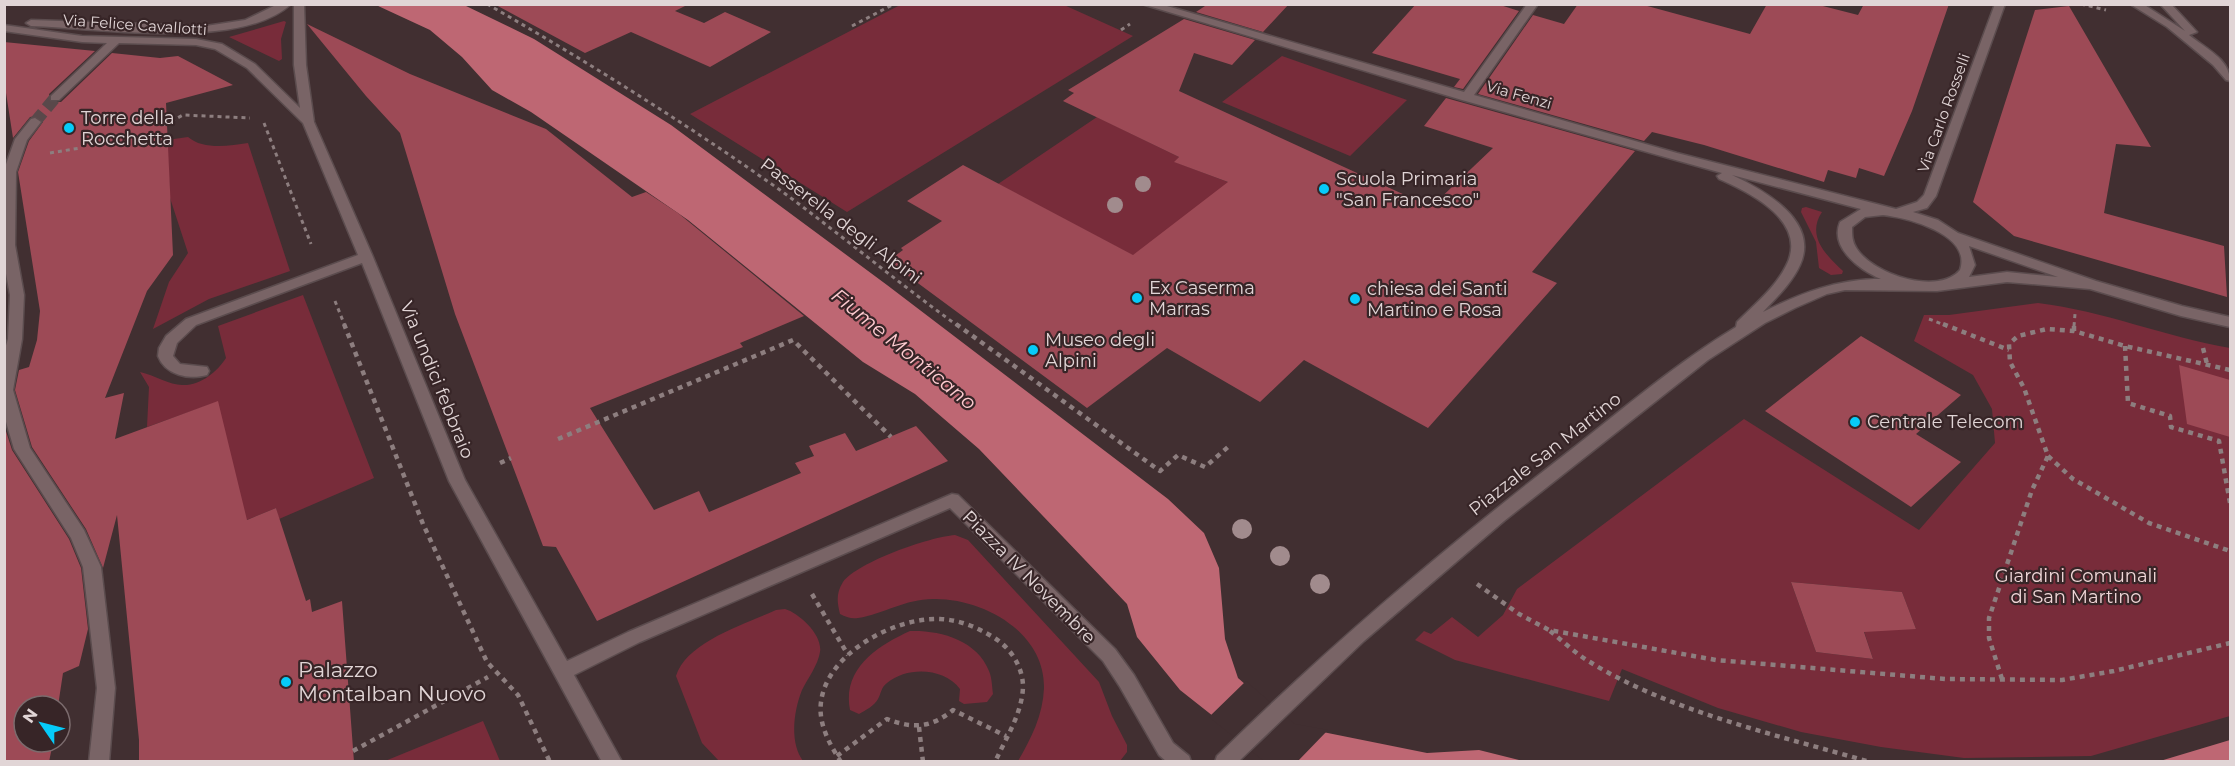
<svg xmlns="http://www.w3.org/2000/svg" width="2235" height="766" viewBox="0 0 2235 766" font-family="Montserrat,sans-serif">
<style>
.green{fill:#782c3a;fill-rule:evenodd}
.water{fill:#be6773}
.pier{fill:#412f31}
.building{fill:#9d4a56}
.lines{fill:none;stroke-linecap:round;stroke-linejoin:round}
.minor-tunnel{stroke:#59484a;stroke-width:12;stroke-dasharray:12 6;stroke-linecap:butt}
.minor-casing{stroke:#5b4c4e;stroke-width:3}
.path-far1{stroke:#8d7e7f;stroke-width:3;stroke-dasharray:4 4;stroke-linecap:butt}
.path{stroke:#8d7e7f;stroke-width:4.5;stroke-dasharray:5 5;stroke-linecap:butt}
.minor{fill:#796466;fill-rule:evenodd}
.tree{fill:#a18b8d}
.poi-dot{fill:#06cbf9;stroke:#372527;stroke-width:2}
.labels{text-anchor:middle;stroke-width:4.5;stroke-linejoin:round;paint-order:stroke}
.far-street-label{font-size:15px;fill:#e1d5d6;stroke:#372527}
.poi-label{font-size:18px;fill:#e1d5d6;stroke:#372527;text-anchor:start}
.street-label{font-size:18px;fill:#e1d5d6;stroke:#372527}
.park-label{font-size:18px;fill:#f0d7d8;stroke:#372527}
.water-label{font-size:20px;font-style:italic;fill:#feccd1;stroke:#372527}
.near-poi-label{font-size:21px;fill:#e1d5d6;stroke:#372527;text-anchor:start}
</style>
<rect width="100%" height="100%" fill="#412f31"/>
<path class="green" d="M 902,4 L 1064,5 L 1133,36 L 847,212 L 690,114 Z
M 284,21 L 286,22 L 281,39 L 282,59 L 279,61 L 229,37 Z
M 1282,56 L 1407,100 L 1350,156 L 1222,102 Z
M 1097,117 L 1179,157 L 1175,162 L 1275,200 L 1185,283 L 998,184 Z
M 188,137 C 203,150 229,146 248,143 L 290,271 L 209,299 L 153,329 L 169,282 L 188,253 L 170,198 L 167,140 Z
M 1806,207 L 1822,212 C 1806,236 1826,255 1843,271 L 1842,274 L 1831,275 L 1819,268 L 1816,242 L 1801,212 L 1802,208 Z
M 303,295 L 374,478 L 279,519 L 276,508 L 244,521 L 217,402 L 147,427 L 149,387 L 140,372 C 154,375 170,385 182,385 C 200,386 217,372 226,358 L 218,326 Z
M 2038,303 C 2104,311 2166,337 2230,348 L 2230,716 L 2091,756 L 1964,758 L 1881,747 L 1801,732 L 1718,708 L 1622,669 L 1609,701 L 1455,660 L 1415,640 L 1424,631 L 1431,634 L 1452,617 L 1478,637 L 1503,615 L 1517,589 L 1744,419 L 1919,530 L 1995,443 L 1992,409 L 1973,375 L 1914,341 L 1924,315 L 1949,315 ZM 1791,582 L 1902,592 L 1916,629 L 1862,625 L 1873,659 L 1816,652 Z
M 955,535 L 968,540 L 1099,682 L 1112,716 L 1127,745 L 1127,752 L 1120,761 L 1018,761 C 1031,739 1043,715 1044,688 C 1045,632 983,598 933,599 C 905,599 884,614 858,618 C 851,619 846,617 840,614 C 837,602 836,593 843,582 C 858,562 929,537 955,535 Z
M 785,609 C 799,613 823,635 820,652 C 818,665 808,678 802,690 C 794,710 789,742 803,761 L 719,761 L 702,743 L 676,676 C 686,642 745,624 776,610 Z
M 910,631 C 940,630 977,640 989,671 C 992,678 992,687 993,694 L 987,702 L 964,704 L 959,701 L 960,689 C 944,668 908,666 887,683 C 881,687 881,694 878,699 C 874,706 866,710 859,714 L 850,710 C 842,669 877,646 910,631 Z
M 483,721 L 500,761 L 385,761 Z"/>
<path class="water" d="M 376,5 L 464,5 L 534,39 L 671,125 L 887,285 L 1168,499 L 1204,533 L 1219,568 L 1225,639 L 1238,678 L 1293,726 L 1427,753 L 1479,750 L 1523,761 L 1270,761 L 1180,690 L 1137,637 L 1127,604 L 979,449 L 915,394 L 863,362 L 688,220 L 531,112 L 492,90 L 462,57 L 430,30 Z
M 2230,740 L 2230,761 L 2160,761 Z"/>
<path class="pier" d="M 1246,681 L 1295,724 L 1328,730 L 1297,762 L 1265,762 L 1209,717 Z"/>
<path class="building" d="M 494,4 L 689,4 L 675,11 L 704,23 L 725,12 L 771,32 L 710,67 L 631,32 L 585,53 Z
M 1208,4 L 1289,4 L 1263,32 L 1196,12 Z
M 1416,4 L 1497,4 L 1519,11 L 1463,89 L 1454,87 L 1460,79 L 1372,53 Z
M 1578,4 L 1640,4 L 1750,34 L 1767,4 L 1815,4 L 1858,15 L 1864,4 L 1949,4 L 1912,111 L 1884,176 L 1859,168 L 1856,178 L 1828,170 L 1824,182 L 1704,145 L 1652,132 L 1644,141 L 1478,94 L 1533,15 L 1564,24 Z
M 2069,6 L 2151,147 L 2116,144 L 2104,213 L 2224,246 L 2227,297 L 2014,236 L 1973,202 L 2035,10 Z
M 1184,19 L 1255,40 L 1232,65 L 1194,53 L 1179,91 L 1431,207 L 1493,148 L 1424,126 L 1446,98 L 1635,151 L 1532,272 L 1557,283 L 1428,428 L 1304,360 L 1260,402 L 1167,348 L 1087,408 L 888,261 L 903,250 L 901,248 L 942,221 L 907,201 L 963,165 L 1133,255 L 1228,182 L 1174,162 L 1179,157 L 1063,101 L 1074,93 L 1068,90 Z
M 307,24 L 410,74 L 546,129 L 632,197 L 646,192 L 678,213 L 804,316 L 740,343 L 743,347 L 590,408 L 654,510 L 699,491 L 709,512 L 801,473 L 795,463 L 814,456 L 809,446 L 845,433 L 856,451 L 916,426 L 948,461 L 597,621 L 556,547 L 543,546 L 455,314 L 400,133 L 366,96 Z
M 4,42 L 95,51 L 49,94 L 51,102 L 61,102 L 112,53 L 160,58 L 178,56 L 233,85 L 166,103 L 173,255 L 147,291 L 105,398 L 124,393 L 115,439 L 218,401 L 247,520 L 276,508 L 306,601 L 310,599 L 312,612 L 342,601 L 354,762 L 139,762 L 139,740 L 117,515 L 103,568 L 86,529 L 32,447 L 15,390 L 19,370 L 29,367 L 37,340 L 40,311 L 18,172 L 29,141 L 43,122 L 36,116 L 30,117 L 13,138 L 4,80 Z
M 1861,336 L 1961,395 L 1916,434 L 1961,462 L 1911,507 L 1765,411 Z
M 2179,365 L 2230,380 L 2230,437 L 2187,424 Z
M 4,425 L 12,450 L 69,539 L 81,568 L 88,629 L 79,666 L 63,673 L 58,706 L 24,706 L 24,742 L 53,742 L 49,762 L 4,762 Z
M 1791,582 L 1902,592 L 1916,629 L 1864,632 L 1873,659 L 1816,652 Z"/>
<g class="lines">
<path class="minor-tunnel" d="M 35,122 L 55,98"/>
<g class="minor-casing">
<path id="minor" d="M 278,4 L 291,4 C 241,51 97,28 31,26 L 26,23 L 31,20 L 206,26 L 245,20 Z
M 294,4 L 304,4 L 306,65 L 314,122 L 373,257 L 465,480 L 567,661 L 628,632 L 952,494 L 958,495 L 1115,649 L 1134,675 L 1173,743 L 1189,756 L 1191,762 L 1167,762 L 1159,755 L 1120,687 L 1103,661 L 950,508 L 640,642 L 574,675 L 622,762 L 602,762 L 449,481 L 362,263 L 196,325 L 177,343 L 173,356 L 180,364 L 207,367 L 209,371 L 207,375 C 189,380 165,375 158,356 L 159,348 L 166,336 L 186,319 L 358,255 L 303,123 L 247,68 L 215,49 L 196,45 L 119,43 L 59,100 L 51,100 L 51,96 L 107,43 L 82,42 L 4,31 L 4,25 L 82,36 L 196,39 L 222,44 L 255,64 L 300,108 L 294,65 Z
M 1142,4 L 1160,4 L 1464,92 L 1527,4 L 1538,4 L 1474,95 L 1677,153 L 1896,209 L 1917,202 L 1924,195 L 1995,4 L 2005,4 L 1936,196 L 1927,208 L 1913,212 L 1938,220 L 1958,233 L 2096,281 L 2182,306 L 2230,317 L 2230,327 L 2181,316 L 2090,289 L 2007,282 L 1937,291 L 1845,290 L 1827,294 L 1795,308 L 1765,323 L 1708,360 L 1504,521 L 1364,641 L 1238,762 L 1215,762 L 1217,756 C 1329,646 1448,545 1572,449 C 1625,407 1678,362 1736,327 L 1737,322 C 1754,305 1775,288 1786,266 C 1809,222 1751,193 1719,179 L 1717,176 L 1722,173 L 1462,100 ZM 1732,175 L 1861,209 L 1840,222 C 1829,248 1861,271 1881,279 C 1837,279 1801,293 1763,312 C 1776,298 1792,283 1800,265 C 1820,221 1764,190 1732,175 ZM 1883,215 C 1908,218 1972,234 1960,270 C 1938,296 1873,274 1857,249 C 1852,242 1852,235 1852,227 L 1865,217 ZM 1969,246 L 2058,277 L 2007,272 L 1969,277 L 1975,265 Z
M 2130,4 L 2143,4 L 2185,31 L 2160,4 L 2171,4 L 2197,32 L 2189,35 C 2205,48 2230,59 2230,81 L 2226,80 L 2213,65 L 2167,27 Z
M 35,118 L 41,122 L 27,140 L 16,172 L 15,245 L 24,295 L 22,339 L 13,390 L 30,448 L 84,530 L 101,567 L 115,688 L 109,762 L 89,762 L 97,688 L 83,567 L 71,538 L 14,449 L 4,415 L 4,352 L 8,339 L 10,295 L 4,263 L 4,170 L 15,139 L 31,119 Z"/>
</g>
<path class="path-far1" d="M 487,4 C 588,62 685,123 780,190 C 840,234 897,282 958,326
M 2081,4 L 2106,10
M 852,26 L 894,4
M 1121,30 L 1130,24
M 264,123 L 311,244
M 164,125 L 183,115 L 250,118
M 50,153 L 80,148
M 335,301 L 345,326
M 1929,319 L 1947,326
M 2074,326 L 2075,314"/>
<path class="path" d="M 344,324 L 423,524 L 487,662 L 518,695 L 550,762
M 956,324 L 1160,471 L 1178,455 L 1205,467 L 1228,447
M 1943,324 L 2009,350
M 2074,331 L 2074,324
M 2125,346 L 2128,403 L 2170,416 L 2171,427 L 2219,441 L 2230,503
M 2203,348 L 2207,364
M 558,439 L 793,340 L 891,437
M 2048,456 L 2073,479 L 2149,523 L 2230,551
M 500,463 L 511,458
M 1477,584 L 1519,614 L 1549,630 L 1716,660 L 1945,679 L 2062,680 L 2114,671 L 2230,643
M 812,594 L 848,655
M 1550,631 C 1563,641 1576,654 1590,662 C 1668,711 1781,736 1870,762
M 2002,679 L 1989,638 L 1989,618 L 2032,490 L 2048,456 L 2024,388 L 2010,362 L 2009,344 L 2018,336 L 2047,329 L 2074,331 L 2125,346 L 2230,370
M 919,727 L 923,762
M 353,751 L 488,677
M 837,756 L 887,719 C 913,729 931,728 953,710 L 1006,736
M 841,762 C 830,745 818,724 821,702 C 827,653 895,617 940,619 C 961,620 979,628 996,639 C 1011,649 1022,666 1023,685 C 1023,712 1006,738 995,762"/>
<use href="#minor" class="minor"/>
</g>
<g class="tree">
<circle cx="1143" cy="184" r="8"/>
<circle cx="1115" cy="205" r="8"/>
<circle cx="1242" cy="529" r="10"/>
<circle cx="1280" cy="556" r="10"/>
<circle cx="1320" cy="584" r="10"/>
</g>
<g class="poi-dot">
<circle cx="69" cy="128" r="6"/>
<circle cx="1324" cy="189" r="6"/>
<circle cx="1137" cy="298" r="6"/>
<circle cx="1355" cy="299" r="6"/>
<circle cx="1033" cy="350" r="6"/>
<circle cx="1855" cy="422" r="6"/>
<circle cx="286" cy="682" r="6"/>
</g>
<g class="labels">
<g class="far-street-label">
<text transform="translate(135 25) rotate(4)" y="5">Via Felice Cavallotti</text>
<text transform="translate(1519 95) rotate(16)" y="5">Via Fenzi</text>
<text transform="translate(1944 113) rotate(-70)" y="5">Via Carlo Rosselli</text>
</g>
<g class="poi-label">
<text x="81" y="124">Torre della<tspan x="81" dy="21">Rocchetta</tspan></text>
<text x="1336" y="185">Scuola Primaria<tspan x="1336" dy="21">"San Francesco"</tspan></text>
<text x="1149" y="294">Ex Caserma<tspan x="1149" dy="21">Marras</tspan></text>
<text x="1367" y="295">chiesa dei Santi<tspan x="1367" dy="21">Martino e Rosa</tspan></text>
<text x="1045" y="346">Museo degli<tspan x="1045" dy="21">Alpini</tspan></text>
<text x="1867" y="428">Centrale Telecom</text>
</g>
<g class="street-label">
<text transform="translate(841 221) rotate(37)" y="6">Passerella degli Alpini</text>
<text transform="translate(437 380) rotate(68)" y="6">Via undici febbraio</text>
<text transform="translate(1545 454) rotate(-38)" y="6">Piazzale San Martino</text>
<text transform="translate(1029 577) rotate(45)" y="6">Piazza IV Novembre</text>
</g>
<g class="park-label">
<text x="2076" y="582">Giardini Comunali<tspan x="2076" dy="21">di San Martino</tspan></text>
</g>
<g class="water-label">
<text transform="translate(904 349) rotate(39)" y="7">Fiume Monticano</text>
</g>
<g class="near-poi-label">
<text x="298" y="677">Palazzo<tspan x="298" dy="24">Montalban Nuovo</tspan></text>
</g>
</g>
<rect width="2235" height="766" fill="none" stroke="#e1d5d6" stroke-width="12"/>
<g transform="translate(42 724) rotate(305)"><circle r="28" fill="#372527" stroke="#7b6b6d" stroke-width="1.5"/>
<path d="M0-4.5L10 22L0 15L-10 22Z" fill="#06cbf9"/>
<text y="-9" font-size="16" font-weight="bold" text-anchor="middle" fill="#e1d5d6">N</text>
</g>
</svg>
